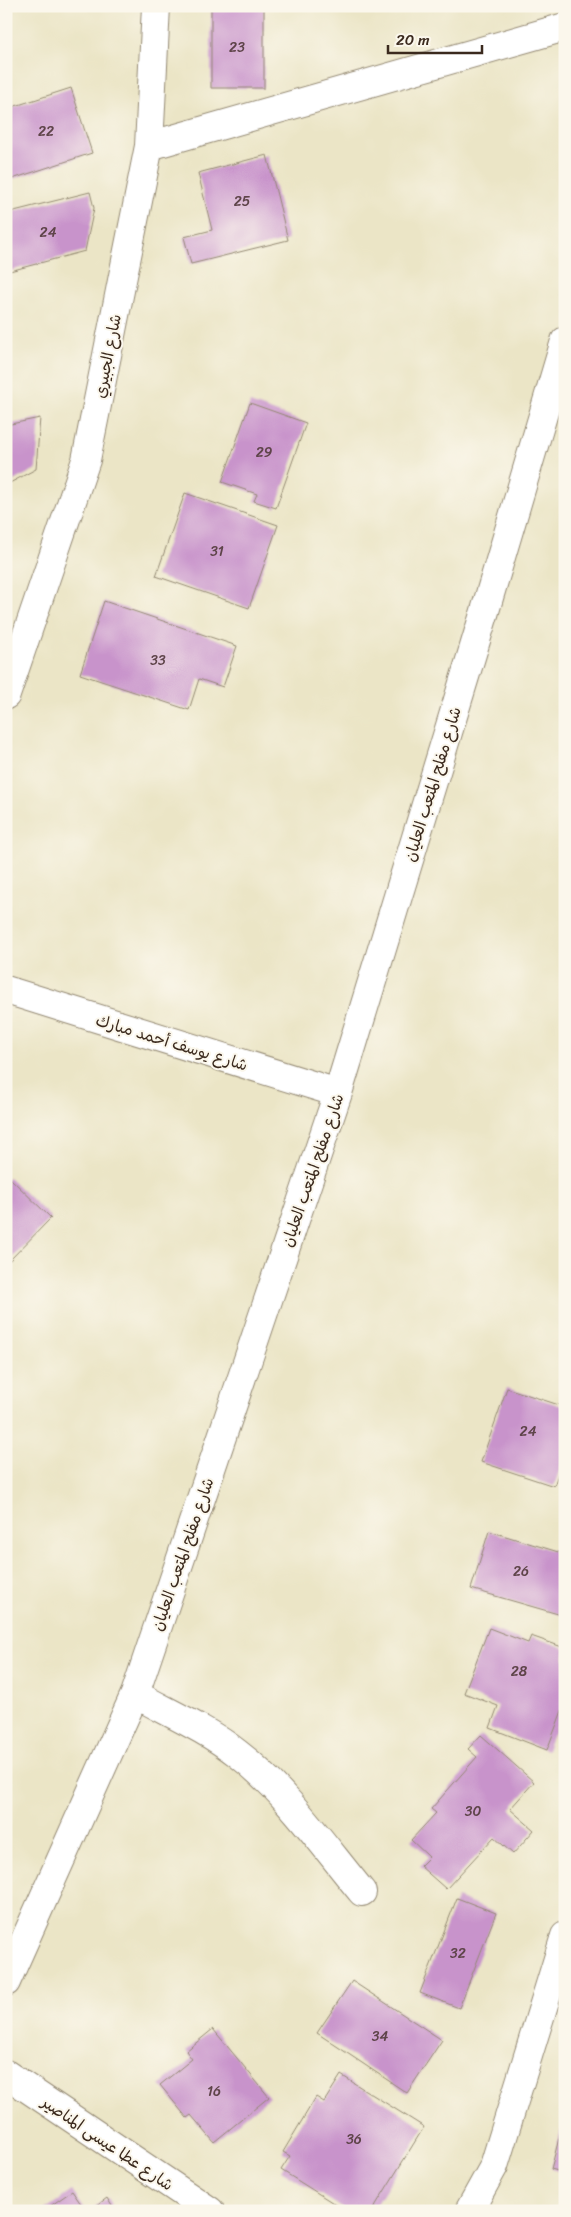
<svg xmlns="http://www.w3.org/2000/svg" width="571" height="2217" viewBox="0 0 571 2217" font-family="Sriracha,'Playpen Sans Arabic',sans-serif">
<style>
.building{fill:#c893cb}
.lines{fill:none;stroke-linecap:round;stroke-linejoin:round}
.minor-casing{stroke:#938872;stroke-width:30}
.minor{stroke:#fff;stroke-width:28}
.labels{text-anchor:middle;stroke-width:4;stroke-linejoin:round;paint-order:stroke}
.number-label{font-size:14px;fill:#5e4449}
.street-label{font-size:16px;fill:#3b2a1e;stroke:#fbf7ec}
</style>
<rect width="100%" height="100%" fill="#fbf7ec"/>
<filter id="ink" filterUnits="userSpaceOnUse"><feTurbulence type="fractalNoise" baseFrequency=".02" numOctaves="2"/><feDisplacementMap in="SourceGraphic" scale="10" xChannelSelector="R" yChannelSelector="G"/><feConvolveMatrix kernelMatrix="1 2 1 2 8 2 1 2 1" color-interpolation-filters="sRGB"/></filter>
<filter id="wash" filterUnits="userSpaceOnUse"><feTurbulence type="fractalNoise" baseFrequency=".0096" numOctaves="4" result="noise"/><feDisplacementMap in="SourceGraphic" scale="20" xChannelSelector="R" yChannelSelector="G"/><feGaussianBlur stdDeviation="1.12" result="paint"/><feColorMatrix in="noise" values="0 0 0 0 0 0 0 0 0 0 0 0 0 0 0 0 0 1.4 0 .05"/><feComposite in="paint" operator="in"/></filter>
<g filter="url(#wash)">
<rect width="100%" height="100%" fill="#ebe5c6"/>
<g id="blocks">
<path class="building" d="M 211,6 L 264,6 L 264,88 L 211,88 Z
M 71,88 L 92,153 L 6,181 L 6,109 Z
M 267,155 L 288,240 L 191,264 L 184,237 L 212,230 L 198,173 Z
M 90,192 L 94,208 L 85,251 L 6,272 L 6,213 Z
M 250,403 L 306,423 L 276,508 L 254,501 L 257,494 L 222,482 Z
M 40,418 L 36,469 L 6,485 L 6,425 Z
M 185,493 L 278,525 L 249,608 L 156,576 Z
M 104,601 L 237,646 L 223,687 L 199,679 L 189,710 L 80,674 Z
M 9,1177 L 51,1218 L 6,1264 L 6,1179 Z
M 507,1388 L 565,1407 L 565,1454 L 554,1486 L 481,1462 Z
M 489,1531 L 565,1554 L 565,1616 L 471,1589 Z
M 489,1628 L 528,1643 L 531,1636 L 565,1648 L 565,1703 L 547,1750 L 490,1728 L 498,1706 L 464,1693 Z
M 481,1735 L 534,1782 L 510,1809 L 534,1830 L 513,1854 L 494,1837 L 446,1889 L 420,1866 L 429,1857 L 411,1840 L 436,1813 L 431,1809 L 477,1757 L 468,1749 Z
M 457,1898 L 496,1913 L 459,2008 L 420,1993 Z
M 352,1981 L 442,2040 L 407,2093 L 317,2033 Z
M 213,2029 L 269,2097 L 214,2142 L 191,2115 L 187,2118 L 160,2085 L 192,2059 L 186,2051 Z
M 341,2075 L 424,2127 L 372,2211 L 346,2211 L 281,2170 L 290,2156 L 283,2152 L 316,2097 L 324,2102 Z
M 564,2119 L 565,2119 L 565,2173 L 551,2169 Z
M 72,2191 L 86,2211 L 43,2211 Z
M 107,2198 L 115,2211 L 89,2211 Z"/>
</g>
</g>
<g filter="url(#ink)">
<use href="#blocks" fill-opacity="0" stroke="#938872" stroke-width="1"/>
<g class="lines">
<g class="minor-casing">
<path id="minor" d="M 149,146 L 565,27
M 6,695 L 86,460 L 149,146 L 156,6
M 6,990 L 338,1093
M 135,1694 C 169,1713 206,1729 237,1753 C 286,1791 323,1845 362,1892
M 6,1982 L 135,1694 L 338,1093 L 485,611 L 565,341
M 6,2074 L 210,2211
M 469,2211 L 494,2166 L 565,1936"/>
</g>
<use href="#minor" class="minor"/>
</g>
</g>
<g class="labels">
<g class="number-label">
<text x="237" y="52">23</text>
<text x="46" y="136">22</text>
<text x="242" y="206">25</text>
<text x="48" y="237">24</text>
<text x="264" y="457">29</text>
<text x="217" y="556">31</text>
<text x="158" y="665">33</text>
<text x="528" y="1436">24</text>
<text x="521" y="1576">26</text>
<text x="519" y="1676">28</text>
<text x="473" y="1816">30</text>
<text x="458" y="1958">32</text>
<text x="380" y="2041">34</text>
<text x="214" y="2096">16</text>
<text x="354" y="2144">36</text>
</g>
<g class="street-label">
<text transform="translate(107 356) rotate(-79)" y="6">شارع الجبيري</text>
<text transform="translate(432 784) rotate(-73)" y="6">شارع مفلح المتعب العليان</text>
<text transform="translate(172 1042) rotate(17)" y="6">شارع يوسف أحمد مبارك</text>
<text transform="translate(312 1170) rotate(-71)" y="6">شارع مفلح المتعب العليان</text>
<text transform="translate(182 1554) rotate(-71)" y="6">شارع مفلح المتعب العليان</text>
<text transform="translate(108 2143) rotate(34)" y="6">شارع عطا عيسى المناصير</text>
</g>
</g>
<rect width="571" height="2217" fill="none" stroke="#fbf7ec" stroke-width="25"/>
<path d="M388 45v8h94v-8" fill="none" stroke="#3b2a1e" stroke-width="2.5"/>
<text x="396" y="45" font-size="15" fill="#3b2a1e" stroke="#fbf7ec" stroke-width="4" paint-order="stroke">20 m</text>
</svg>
